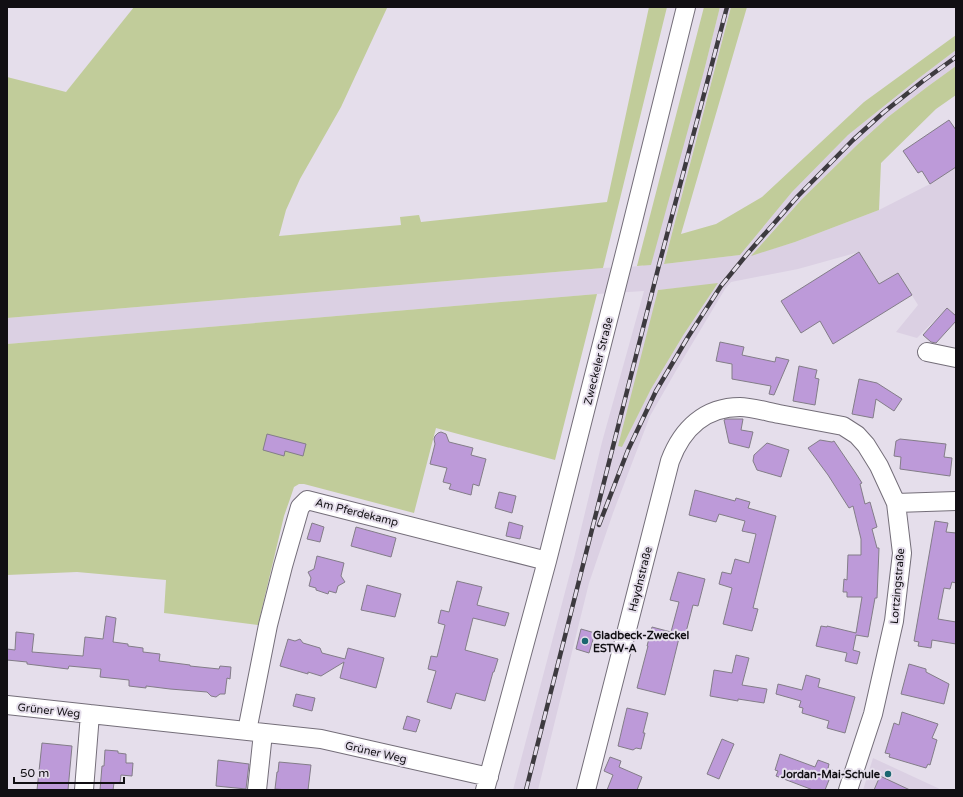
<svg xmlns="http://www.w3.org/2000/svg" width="963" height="797" viewBox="0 0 963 797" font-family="'Varela Round',sans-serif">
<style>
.built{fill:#dbd0e3;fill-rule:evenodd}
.green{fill:#c1cc9a}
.building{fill:#bd9ad9;stroke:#837d88}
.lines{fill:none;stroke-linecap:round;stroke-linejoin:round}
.minor-casing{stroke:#746e79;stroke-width:20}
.minor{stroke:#fff;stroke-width:18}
.rail-casing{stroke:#3d3a3f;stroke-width:4.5}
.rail{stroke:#e5deeb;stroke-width:3;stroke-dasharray:9;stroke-linecap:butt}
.poi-dot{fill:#1b6670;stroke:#e5deeb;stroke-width:1.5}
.labels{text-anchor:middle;stroke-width:4;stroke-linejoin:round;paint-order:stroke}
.street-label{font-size:11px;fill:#110f13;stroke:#e5deeb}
.poi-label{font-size:11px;font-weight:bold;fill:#110f13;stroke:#e5deeb;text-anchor:start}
</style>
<rect width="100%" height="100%" fill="#e5deeb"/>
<path class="built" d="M 720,7 L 731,7 L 664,264 L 740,255 L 792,192 L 848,135 L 919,78 L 956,50 L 956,66 L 927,87 L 888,117 L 857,145 L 802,199 L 752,255 L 795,242 L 879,210 L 930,184 L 956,167 L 956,316 L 947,308 L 917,338 L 896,332 L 918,305 L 898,273 L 879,284 L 859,252 L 798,269 L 731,282 L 725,289 L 677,369 L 650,416 L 613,513 L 589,583 L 538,790 L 513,790 L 575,554 L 602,442 L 644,291 L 597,294 L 7,344 L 7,318 L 603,268 L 643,266 L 704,71 ZM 717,284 L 684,334 L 651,389 L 622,447 L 658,290 Z
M 873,758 L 942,790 L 863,790 Z"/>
<path class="green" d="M 134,7 L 384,7 L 387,8 L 341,107 L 300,179 L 286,210 L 279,236 L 401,225 L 400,217 L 419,215 L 421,222 L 607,202 L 649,7 L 667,7 L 603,268 L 7,318 L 7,77 L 66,92 Z
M 704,7 L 720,7 L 704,71 L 651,265 L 637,266 Z
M 731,7 L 747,7 L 681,234 L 716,224 L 762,197 L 864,102 L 956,35 L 956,50 L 919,78 L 848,135 L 792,192 L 740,255 L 664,264 Z
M 956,66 L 956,95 L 936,109 L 881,163 L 879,210 L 795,242 L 751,256 L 802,199 L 857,145 L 888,117 L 927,87 Z
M 718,283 L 684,334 L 651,389 L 622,447 L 618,446 L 658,290 Z
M 597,294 L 555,460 L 436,428 L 414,513 L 304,484 L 299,484 L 294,487 L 290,499 L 284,516 L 258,625 L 164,613 L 166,580 L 77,572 L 7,575 L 7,344 Z"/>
<path class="building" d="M 949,120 L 956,130 L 956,167 L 930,184 L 922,171 L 918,173 L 903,151 Z
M 859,252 L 879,284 L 898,273 L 912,295 L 833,344 L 820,321 L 801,333 L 781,301 Z
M 947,308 L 956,316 L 956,321 L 936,343 L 931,342 L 923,335 Z
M 720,342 L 744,347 L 742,355 L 775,362 L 776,357 L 789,360 L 774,395 L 769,394 L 771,386 L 732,379 L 732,364 L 716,361 Z
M 799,366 L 817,370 L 815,378 L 819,379 L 815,405 L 793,401 Z
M 859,379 L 877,383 L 902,399 L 894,411 L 876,399 L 873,418 L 852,414 Z
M 726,419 L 743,419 L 741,430 L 753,432 L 749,448 L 729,443 L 724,420 Z
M 441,432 L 446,434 L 449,442 L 473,448 L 471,455 L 486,459 L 479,486 L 473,484 L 471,495 L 449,489 L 451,484 L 443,482 L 447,468 L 430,464 L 435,444 L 434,439 L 435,436 L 438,433 Z
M 267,434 L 306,444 L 303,456 L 285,451 L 284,456 L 263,450 Z
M 900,439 L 946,444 L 944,457 L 952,458 L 950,476 L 900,469 L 901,457 L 894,456 L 896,441 Z
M 820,440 L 832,442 L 834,441 L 855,472 L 862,483 L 860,484 L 865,504 L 870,502 L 877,527 L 872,529 L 877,548 L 879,548 L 877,598 L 875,598 L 868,637 L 856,635 L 853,650 L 860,652 L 857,664 L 845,661 L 847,653 L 816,646 L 821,626 L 827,627 L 827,626 L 856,633 L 862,597 L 847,597 L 847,592 L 843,592 L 844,579 L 847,580 L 848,555 L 861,555 L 861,539 L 853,506 L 849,508 L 828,475 L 808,448 Z
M 767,443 L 789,450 L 781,477 L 757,470 L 753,461 L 754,455 Z
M 695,490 L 735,501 L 736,498 L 750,502 L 748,508 L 776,516 L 753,608 L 758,609 L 752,631 L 723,624 L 732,588 L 719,584 L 722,572 L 731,574 L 735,559 L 749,563 L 756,534 L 742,531 L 745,521 L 719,514 L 716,522 L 689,515 Z
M 499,492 L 516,496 L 512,513 L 495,508 Z
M 935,521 L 948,523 L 946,532 L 956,533 L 956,583 L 952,582 L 950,589 L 944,588 L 938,619 L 956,622 L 956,644 L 932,640 L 931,648 L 918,646 L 919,642 L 914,641 Z
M 509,522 L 523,526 L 520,539 L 506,536 Z
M 312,523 L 324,527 L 320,542 L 307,539 Z
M 356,527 L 396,538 L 391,557 L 351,546 Z
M 317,556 L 344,563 L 341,576 L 345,582 L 338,586 L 336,593 L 329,591 L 328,594 L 316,590 L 316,588 L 309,586 L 311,578 L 308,572 L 314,569 Z
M 678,572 L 705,579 L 698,606 L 693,605 L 685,636 L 676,633 L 680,634 L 665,695 L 637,688 L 648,646 L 647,646 L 652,627 L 671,632 L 679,602 L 670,600 Z
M 457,581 L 482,587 L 477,605 L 509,613 L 505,626 L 473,618 L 465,650 L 498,659 L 494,672 L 493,672 L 485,701 L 456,693 L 451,709 L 427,702 L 436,671 L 428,669 L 431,656 L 437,657 L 445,625 L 438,623 L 441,610 L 449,612 Z
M 367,585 L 401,594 L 395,617 L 361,610 Z
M 106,616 L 116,618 L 113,642 L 128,644 L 128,646 L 143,648 L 143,652 L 160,654 L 159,661 L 190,665 L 190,666 L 219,669 L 220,666 L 231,667 L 230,679 L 227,678 L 225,694 L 220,694 L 216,697 L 211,696 L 207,692 L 170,689 L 146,686 L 146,688 L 129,686 L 129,680 L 100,677 L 101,669 L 69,666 L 68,669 L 27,664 L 27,662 L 7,660 L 7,649 L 15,650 L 16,632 L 34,634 L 32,652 L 83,656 L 85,637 L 103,639 Z
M 581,629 L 595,633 L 589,653 L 576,649 Z
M 288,639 L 295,641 L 300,639 L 303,643 L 320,648 L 322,653 L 345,659 L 348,648 L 384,658 L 376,688 L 340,678 L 344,662 L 321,676 L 308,672 L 308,674 L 280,666 Z
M 736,655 L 749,658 L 742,685 L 767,689 L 764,703 L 738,699 L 738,701 L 710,696 L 714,670 L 732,673 Z
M 909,664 L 926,669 L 926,672 L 949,684 L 944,704 L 901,694 Z
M 806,675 L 820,679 L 818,687 L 855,697 L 845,733 L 827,728 L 829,721 L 802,713 L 803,708 L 799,707 L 801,701 L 776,694 L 778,684 L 802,690 Z
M 296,694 L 315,698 L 312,711 L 293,706 Z
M 627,708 L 648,713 L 643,733 L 645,733 L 641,749 L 636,748 L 633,750 L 618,746 Z
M 902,712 L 938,724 L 932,738 L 937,740 L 930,765 L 928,764 L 926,768 L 889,757 L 890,754 L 885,753 L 894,723 L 899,725 Z
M 407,716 L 420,720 L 416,732 L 403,729 Z
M 722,739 L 734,744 L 719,779 L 707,774 Z
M 42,743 L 72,746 L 68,790 L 37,790 Z
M 105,750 L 118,751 L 118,753 L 126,754 L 126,763 L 133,763 L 132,776 L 121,775 L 120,783 L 114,783 L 113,790 L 100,790 L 102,766 L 104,766 Z
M 780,754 L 815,767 L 818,760 L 829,764 L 828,768 L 833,770 L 825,790 L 813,790 L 776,776 L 778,771 L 775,770 Z
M 610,757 L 621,761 L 619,767 L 642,777 L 637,790 L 607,790 L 613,775 L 604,771 Z
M 218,760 L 249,764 L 246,789 L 216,786 Z
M 279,762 L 311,765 L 308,790 L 288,790 L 275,789 L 277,772 L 278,772 Z
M 880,776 L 910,790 L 874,790 Z"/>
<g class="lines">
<g class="minor-casing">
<path id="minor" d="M 927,352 L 956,358
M 896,503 L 956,501
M 7,705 L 321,739 L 489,777
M 247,731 L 268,625 L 283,566 L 300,507 L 307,500 L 547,561
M 84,790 L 90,714
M 257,790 L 263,733
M 485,790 L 547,561 L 628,241 L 686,7
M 586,790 L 670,461 C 682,429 705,407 740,407 C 751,407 768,412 779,414 C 800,418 822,422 843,426 L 857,435 L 866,445 L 879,466 L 896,503 L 902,553 L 894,621 L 873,714 L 848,790"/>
</g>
<use href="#minor" class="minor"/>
<g class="rail-casing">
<path id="rail" d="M 599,525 L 628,450 L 656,391 L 688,337 L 721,286 L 748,253 L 798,196 L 853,140 L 884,112 L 923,81 L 956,57
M 526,790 L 659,265 L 727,7"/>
</g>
<use href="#rail" class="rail"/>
</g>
<g class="poi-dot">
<circle cx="585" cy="641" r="4"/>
<circle cx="888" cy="774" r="4"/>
</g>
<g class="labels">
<g class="street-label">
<text transform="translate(598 361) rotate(-76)" y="4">Zweckeler Straße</text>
<text transform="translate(357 512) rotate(14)" y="4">Am Pferdekamp</text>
<text transform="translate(640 579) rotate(-76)" y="4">Haydnstraße</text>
<text transform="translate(897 586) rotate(-85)" y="4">Lortzingstraße</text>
<text transform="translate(49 710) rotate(6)" y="4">Grüner Weg</text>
<text transform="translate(376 752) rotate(13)" y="4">Grüner Weg</text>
</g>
<g class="poi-label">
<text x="593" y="639">Gladbeck-Zweckel<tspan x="593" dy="13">ESTW-A</tspan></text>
<text x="880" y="778" text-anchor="end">Jordan-Mai-Schule</text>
</g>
</g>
<rect width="963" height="797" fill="none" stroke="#110f13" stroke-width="16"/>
<path d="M14 777v6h110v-6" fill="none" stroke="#110f13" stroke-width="2"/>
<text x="20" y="777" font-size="12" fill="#110f13" stroke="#e5deeb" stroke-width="3" paint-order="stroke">50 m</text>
</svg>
